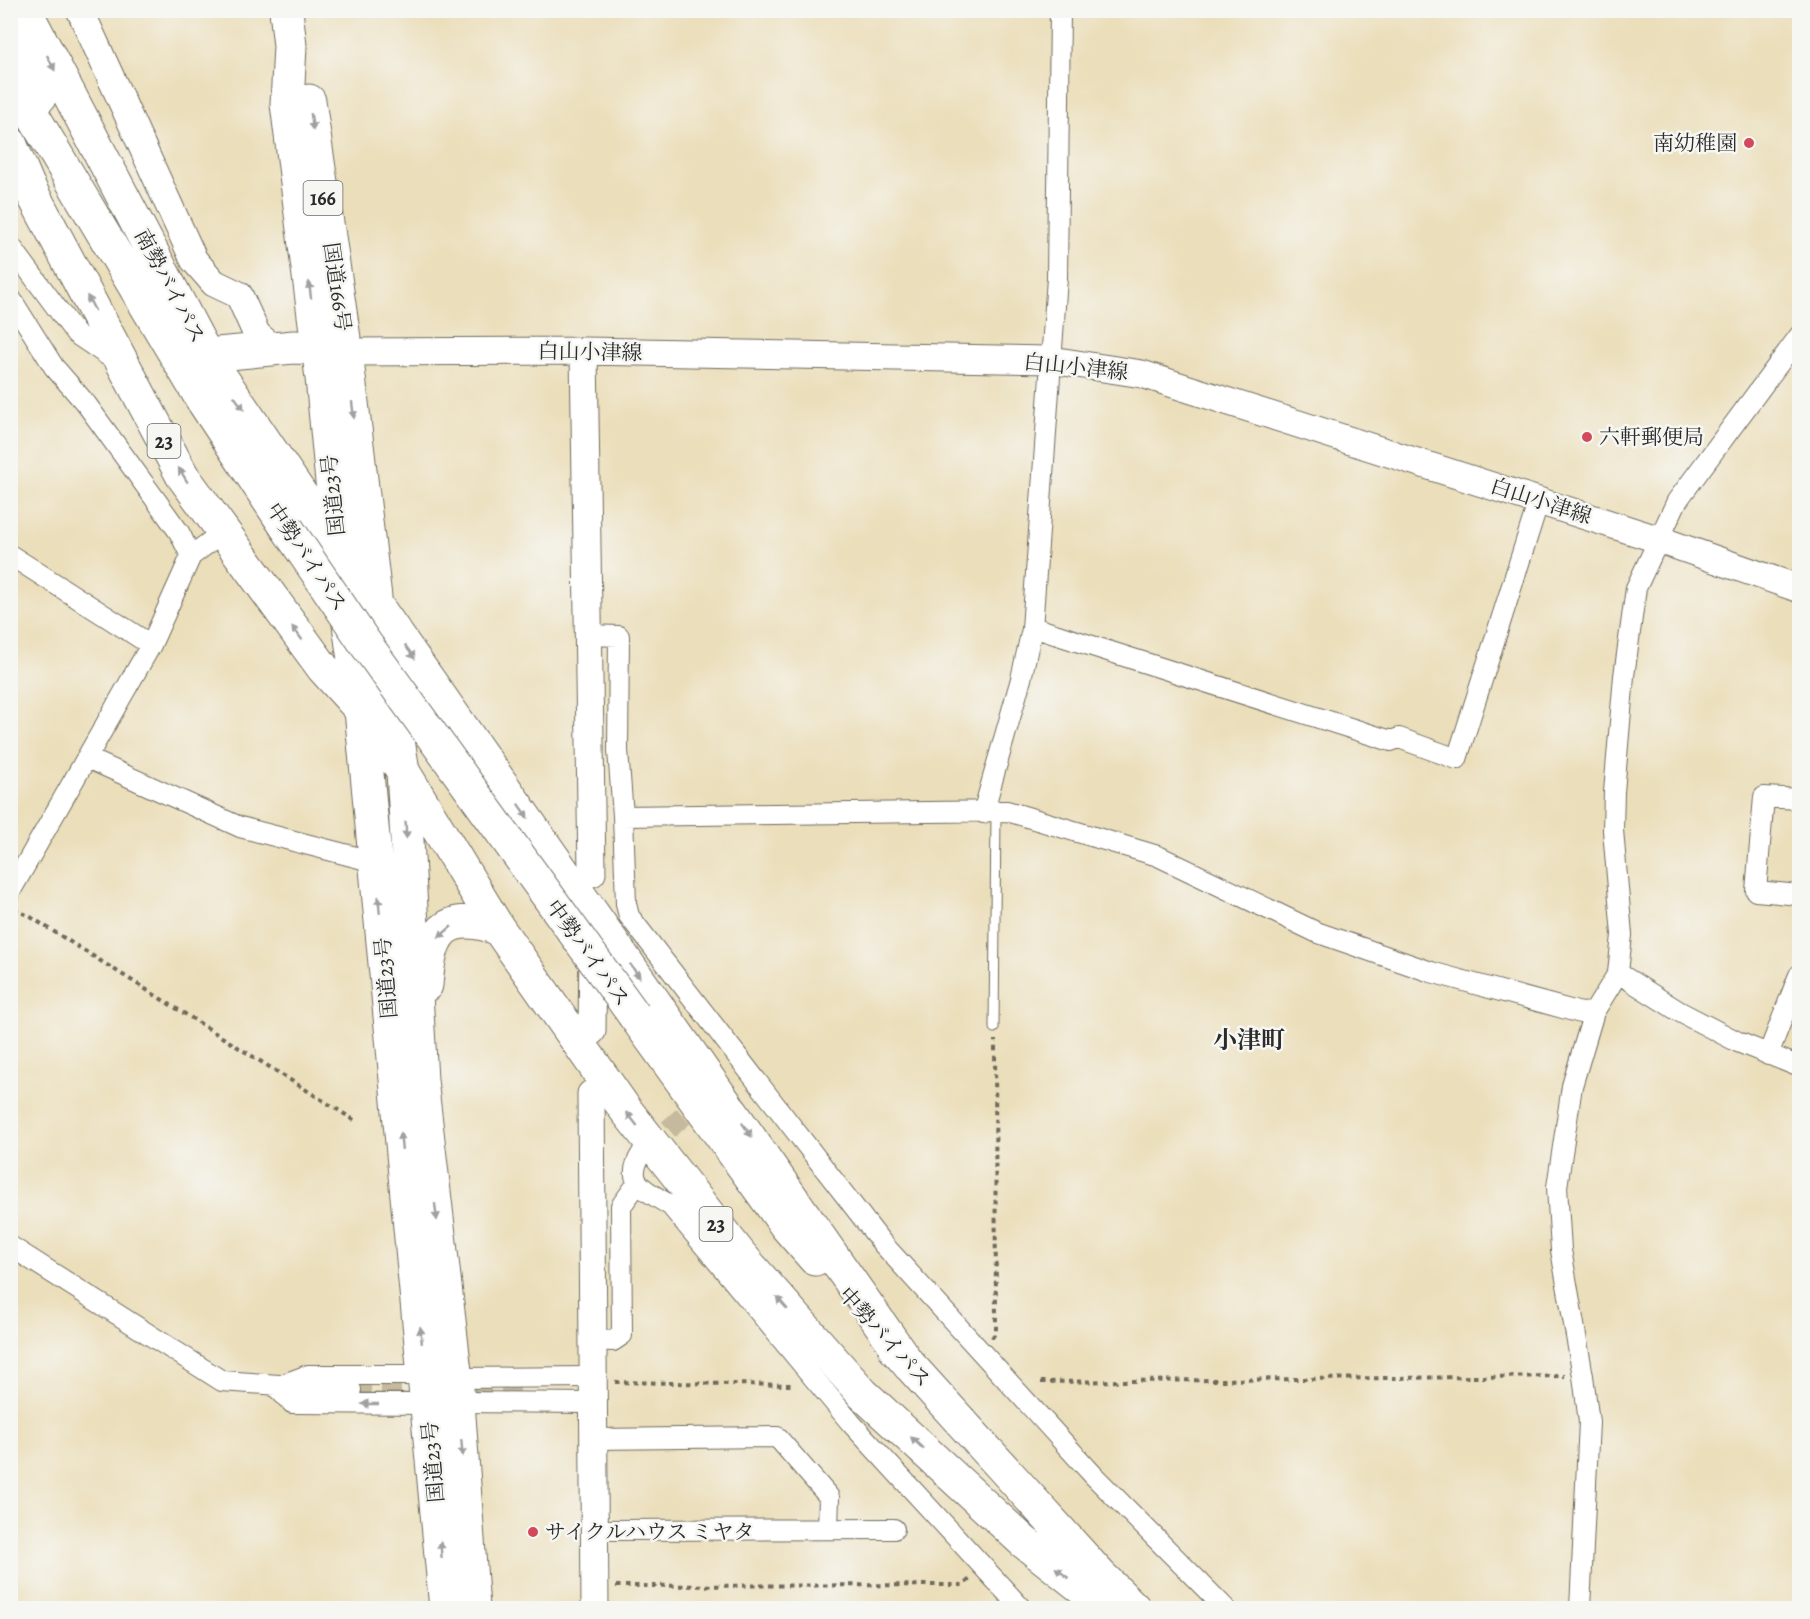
<svg xmlns="http://www.w3.org/2000/svg" width="1810" height="1619" viewBox="0 0 1810 1619" font-family="Alegreya,'Noto Serif JP',serif">
<style>
.lines{fill:none;stroke-linecap:round;stroke-linejoin:round}
.street-tunnel{stroke:#c5ba9d;stroke-width:20;stroke-dasharray:20 10;stroke-linecap:butt}
.lane-casing{stroke:#6e6a5d;stroke-width:11}
.street-casing{stroke:#6e6a5d;stroke-width:22}
.secondary-casing{stroke:#6e6a5d;stroke-width:29}
.highway-casing{stroke:#6e6a5d;stroke-width:35}
.path{stroke:#6e6a5d;stroke-width:4;stroke-dasharray:4.5 4.5;stroke-linecap:butt}
.lane{stroke:#fff;stroke-width:9}
.street{stroke:#fff;stroke-width:20}
.secondary{stroke:#fff;stroke-width:27}
.highway{stroke:#fff;stroke-width:33}
.highway-bridge-casing{stroke:#6e6a5d;stroke-width:35;stroke-linecap:butt}
.highway-bridge{stroke:#fff;stroke-width:33}
.oneway{fill:#a0a0a0}
.poi-dot{fill:#d1495b;stroke:#f6f6f2;stroke-width:2}
.labels{text-anchor:middle;stroke-width:5;stroke-linejoin:round;paint-order:stroke}
.shield{fill:#f6f6f2;stroke:#686867;stroke-width:1.5}
.shield-label{font-size:20px;font-weight:bold;fill:#2b2b2b}
.poi-label{font-size:21px;fill:#2b2b2b;stroke:#f6f6f2;text-anchor:start}
.street-label{font-size:21px;fill:#2b2b2b;stroke:#f6f6f2}
.quarter-label{font-size:24px;font-weight:bold;fill:#2b2b2b;stroke:#f6f6f2}
</style>
<rect width="100%" height="100%" fill="#f6f6f2"/>
<filter id="ink" filterUnits="userSpaceOnUse"><feTurbulence type="fractalNoise" baseFrequency=".0167" numOctaves="2"/><feDisplacementMap in="SourceGraphic" scale="12" xChannelSelector="R" yChannelSelector="G"/><feConvolveMatrix kernelMatrix="1 2 1 2 8 2 1 2 1" color-interpolation-filters="sRGB"/></filter>
<filter id="wash" filterUnits="userSpaceOnUse"><feTurbulence type="fractalNoise" baseFrequency=".008" numOctaves="4" result="noise"/><feDisplacementMap in="SourceGraphic" scale="24" xChannelSelector="R" yChannelSelector="G"/><feGaussianBlur stdDeviation="1.35" result="paint"/><feColorMatrix in="noise" values="0 0 0 0 0 0 0 0 0 0 0 0 0 0 0 0 0 1.4 0 .05"/><feComposite in="paint" operator="in"/></filter>
<g filter="url(#wash)">
<rect width="100%" height="100%" fill="#ebdeba"/>
</g>
<g filter="url(#ink)">
<g class="lines">
<path class="street-tunnel" d="M 646,1149 L 705,1097
M 351,1390 L 520,1389"/>
<g class="lane-casing">
<path id="lane" d="M 994,1028 L 996,812"/>
</g>
<g class="street-casing">
<path id="street" d="M 10,245 L 76,334 L 120,364
M 10,297 L 54,367 L 87,405 L 179,532 L 191,556
M 10,555 L 151,645
M 1032,629 L 1042,630 L 1391,741 L 1399,738 L 1457,759 L 1539,500
M 587,635 L 619,636 L 618,750 L 623,816 L 1007,811 L 1158,856 L 1316,932 L 1431,972 L 1581,1013 L 1594,1012
M 87,758 L 240,827 L 375,862
M 1800,799 L 1764,797 L 1756,891 L 1800,895
M 983,813 L 1021,679 L 1032,629 L 1057,278 L 1060,10
M 623,816 L 626,904 L 629,916 L 882,1243 L 1095,1477 L 1225,1608
M 10,892 L 151,645 L 191,556 L 223,532
M 1618,973 L 1680,1012 L 1738,1042 L 1800,1067
M 1768,1055 L 1799,975
M 642,1153 C 622,1184 647,1190 671,1206 L 851,1423 L 1021,1608
M 10,1246 L 222,1381 L 351,1390
M 592,1340 L 613,1341 L 622,1335 L 621,1206 L 637,1184
M 425,1375 L 308,1375 L 276,1387 L 292,1403 L 428,1404
M 456,1378 L 592,1377
M 458,1402 L 592,1403
M 593,1439 L 777,1437 L 829,1497 L 828,1529
M 594,1530 L 894,1529
M 1580,1608 L 1589,1422 L 1583,1376 L 1561,1250 L 1557,1187 L 1572,1086 L 1594,1012 L 1618,973 L 1622,935 L 1613,830 L 1614,792 L 1624,676 L 1636,588 L 1677,501 L 1800,335"/>
</g>
<g class="secondary-casing">
<path id="secondary" d="M 80,10 L 194,260 L 214,283 L 239,295 L 257,335 L 275,349
M 327,349 L 346,352 L 584,351 L 1051,360 L 1142,374 L 1657,539 L 1800,589
M 584,351 L 592,873
M 592,1031 L 593,949
M 591,1094 L 595,1608"/>
</g>
<g class="highway-casing">
<path id="highway" d="M 25,10 L 206,355 L 376,605 L 909,1365
M 286,10 L 290,46 L 287,104 L 322,378 L 338,544
M 10,33 L 39,98
M 10,77 L 203,401 L 287,528
M 309,101 L 346,352 L 375,597
M 10,143 L 28,185 L 182,475 L 323,668 L 361,710 L 403,771 L 498,928 L 625,1109 L 742,1257 L 863,1394 L 1024,1542 L 1108,1608
M 206,355 L 294,347 L 318,348
M 347,610 L 361,710 L 446,1608
M 386,666 L 403,771 L 421,1080 L 457,1389 L 473,1608
M 426,985 C 430,933 443,910 498,928
M 634,1015 L 787,1227 L 815,1259
M 895,1349 L 1100,1575 L 1134,1608"/>
</g>
<path class="path" d="M 14,909 L 29,916 L 354,1120
M 992,1338 L 996,1332 L 995,1040
M 615,1382 L 792,1385
M 1041,1382 L 1565,1376
M 616,1586 L 963,1585 L 970,1579"/>
<use href="#lane" class="lane"/>
<use href="#street" class="street"/>
<use href="#secondary" class="secondary"/>
<use href="#highway" class="highway"/>
<g class="highway-bridge-casing">
<path id="highway-bridge" d="M 287,528 L 365,643 L 634,1015"/>
</g>
<use href="#highway-bridge" class="highway-bridge"/>
</g>
<defs><path id="oneway-solid" d="M-6-.8H1V-3.2L6.5 0L1 3.2V.8H-6Z" transform="scale(1.5)"/></defs>
<g class="oneway">
<use href="#oneway-solid" transform="translate(51 63) rotate(63)"/>
<use href="#oneway-solid" transform="translate(312 122) rotate(82)"/>
<use href="#oneway-solid" transform="translate(310 290) rotate(-97)"/>
<use href="#oneway-solid" transform="translate(91 303) rotate(-118)"/>
<use href="#oneway-solid" transform="translate(239 403) rotate(55)"/>
<use href="#oneway-solid" transform="translate(353 410) rotate(83)"/>
<use href="#oneway-solid" transform="translate(183 475) rotate(-122)"/>
<use href="#oneway-solid" transform="translate(297 633) rotate(-127)"/>
<use href="#oneway-solid" transform="translate(410 652) rotate(54)"/>
<use href="#oneway-solid" transform="translate(523 811) rotate(55)"/>
<use href="#oneway-solid" transform="translate(406 830) rotate(87)"/>
<use href="#oneway-solid" transform="translate(379 905) rotate(-95)"/>
<use href="#oneway-solid" transform="translate(445 932) rotate(140)"/>
<use href="#oneway-solid" transform="translate(635 971) rotate(55)"/>
<use href="#oneway-solid" transform="translate(632 1119) rotate(-128)"/>
<use href="#oneway-solid" transform="translate(747 1130) rotate(55)"/>
<use href="#oneway-solid" transform="translate(401 1141) rotate(-96)"/>
<use href="#oneway-solid" transform="translate(436 1212) rotate(83)"/>
<use href="#oneway-solid" transform="translate(782 1303) rotate(-131)"/>
<use href="#oneway-solid" transform="translate(421 1335) rotate(-96)"/>
<use href="#oneway-solid" transform="translate(370 1404) rotate(-180)"/>
<use href="#oneway-solid" transform="translate(917 1443) rotate(-137)"/>
<use href="#oneway-solid" transform="translate(462 1448) rotate(85)"/>
<use href="#oneway-solid" transform="translate(441 1550) rotate(-95)"/>
<use href="#oneway-solid" transform="translate(1062 1573) rotate(-142)"/>
</g>
</g>
<g class="poi-dot">
<circle cx="1749" cy="143" r="6"/>
<circle cx="1587" cy="437" r="6"/>
<circle cx="533" cy="1532" r="6"/>
</g>
<g class="labels">
<g class="shield">
<rect x="303.5" y="181" width="39" height="34" rx="4.5"/>
<rect x="147.5" y="424" width="33" height="34" rx="4.5"/>
<rect x="699.5" y="1207" width="33" height="34" rx="4.5"/>
</g>
<g class="shield-label">
<text x="323" y="205">166</text>
<text x="164" y="448">23</text>
<text x="716" y="1231">23</text>
</g>
<g class="poi-label">
<text x="1737" y="150" text-anchor="end">南幼稚園</text>
<text x="1599" y="444">六軒郵便局</text>
<text x="545" y="1539">サイクルハウス ミヤタ</text>
</g>
<g class="street-label">
<text transform="translate(170 286) rotate(62)" y="7">南勢バイパス</text>
<text transform="translate(337 287) rotate(82)" y="7">国道166号</text>
<text transform="translate(590 352) rotate(1)" y="7">白山小津線</text>
<text transform="translate(1076 367) rotate(6)" y="7">白山小津線</text>
<text transform="translate(333 495) rotate(-96)" y="7">国道23号</text>
<text transform="translate(1541 501) rotate(18)" y="7">白山小津線</text>
<text transform="translate(307 557) rotate(56)" y="7">中勢バイパス</text>
<text transform="translate(588 953) rotate(54)" y="7">中勢バイパス</text>
<text transform="translate(386 978) rotate(-95)" y="7">国道23号</text>
<text transform="translate(885 1337) rotate(48)" y="7">中勢バイパス</text>
<text transform="translate(433 1462) rotate(-95)" y="7">国道23号</text>
</g>
<g class="quarter-label">
<text x="1249" y="1048">小津町</text>
</g>
</g>
<rect width="1810" height="1619" fill="none" stroke="#f6f6f2" stroke-width="36"/>
</svg>
